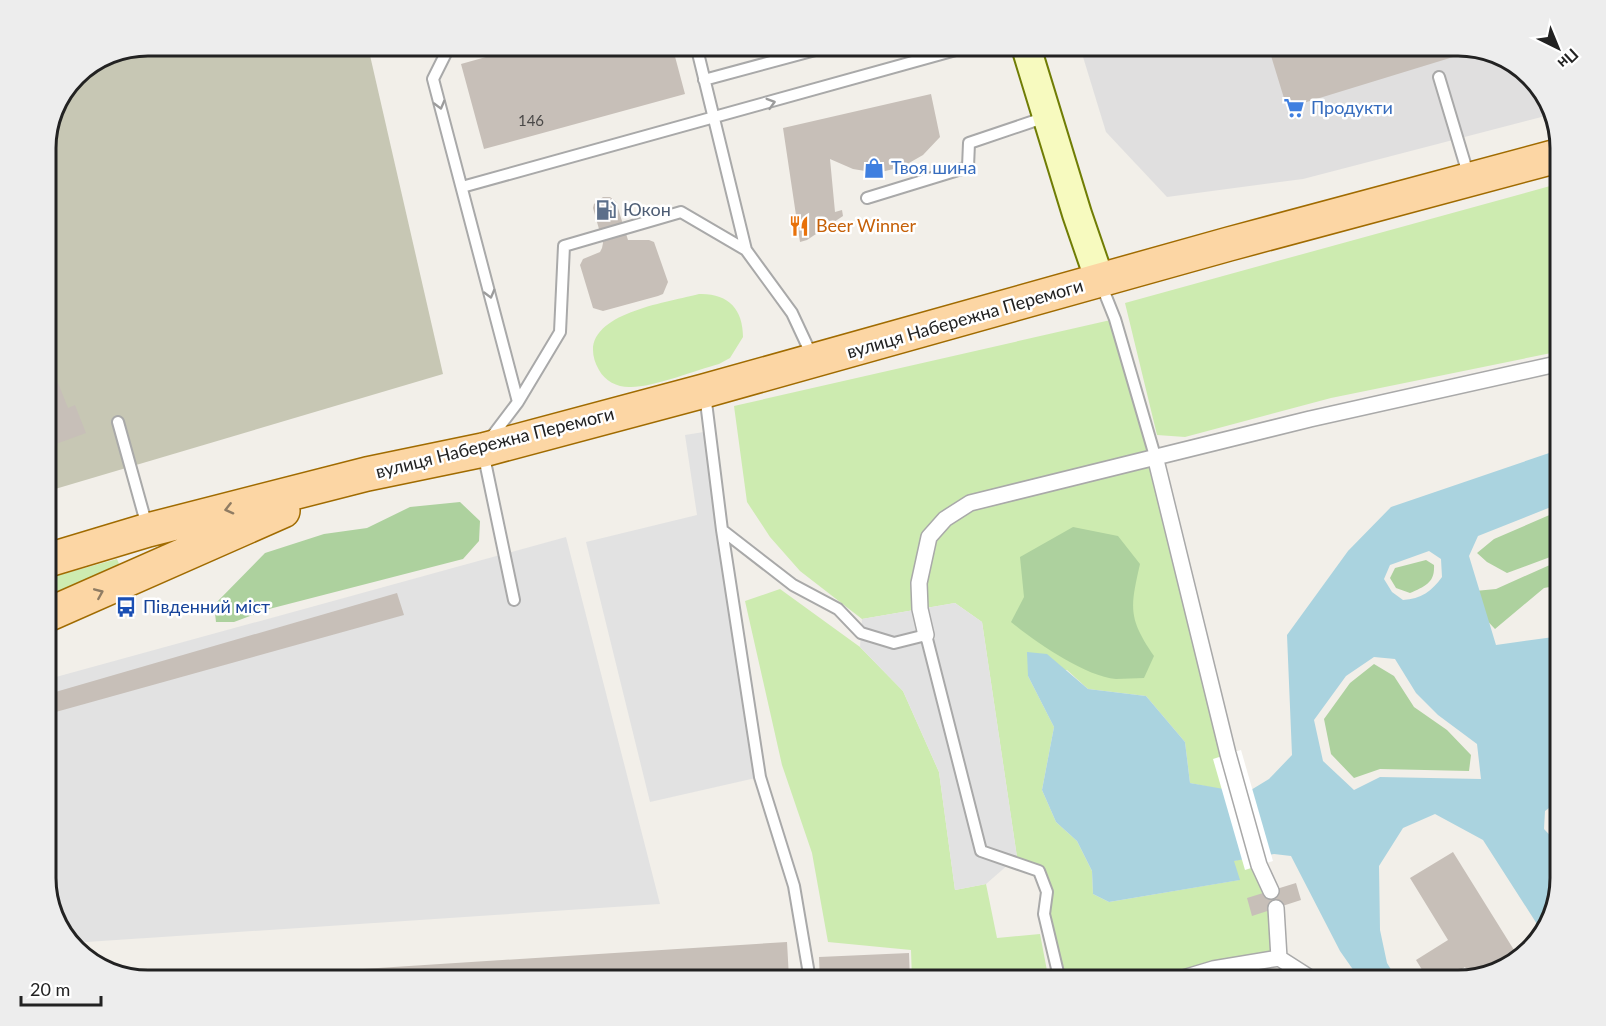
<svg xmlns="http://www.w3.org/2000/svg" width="1606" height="1026" viewBox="0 0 1606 1026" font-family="Lato,sans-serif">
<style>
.residential{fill:#e0dfdf}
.construction{fill:#c7c7b4}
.grass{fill:#cdebb0}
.forest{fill:#add19e}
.parking{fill:#e2e2e2}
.water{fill:#aad3df;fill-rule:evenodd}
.pier{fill:#fff}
.building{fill:#c7bfb8}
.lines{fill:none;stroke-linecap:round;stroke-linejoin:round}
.service-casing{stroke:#a9a9a9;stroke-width:14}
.pedestrian-casing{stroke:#a9a9a9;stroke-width:18}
.secondary-casing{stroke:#707d05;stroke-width:32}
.primary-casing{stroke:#a06b00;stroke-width:36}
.service{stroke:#fff;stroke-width:10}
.pedestrian{stroke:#fff;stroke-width:15}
.secondary{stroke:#f7fabf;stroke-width:28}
.primary{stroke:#fcd6a4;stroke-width:33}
.oneway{stroke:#9c9c9c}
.oneway2{stroke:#8f7c63}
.labels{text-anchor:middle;stroke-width:5;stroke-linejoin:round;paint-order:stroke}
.number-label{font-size:15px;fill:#4b4948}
.shop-label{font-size:18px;fill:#366cbe;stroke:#fff;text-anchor:start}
.service-label{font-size:18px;fill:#4e5e75;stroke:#fff;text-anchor:start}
.food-label{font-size:18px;fill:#c56008;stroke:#fff;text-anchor:start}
.street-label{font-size:18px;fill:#222;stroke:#fff}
.transit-label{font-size:18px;fill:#164399;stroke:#fff;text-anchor:start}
.rim{fill:none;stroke:#222;stroke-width:3}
</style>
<rect width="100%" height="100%" fill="#f2efe9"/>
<path class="residential" d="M 1459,45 L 1515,62 L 1547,96 L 1553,114 L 1303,179 L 1167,197 L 1106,132 L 1080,47 Z"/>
<path class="construction" d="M 369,51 L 443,374 L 45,492 L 45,141 L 75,75 L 108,53 Z"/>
<path class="grass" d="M 1561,183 L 1561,351 L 1331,398 L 1185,437 L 1157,435 L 1125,303 Z
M 699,294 C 728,293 743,309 743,337 L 730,358 L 719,364 C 696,370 652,388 629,387 C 617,387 605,381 599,370 C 568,315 666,303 699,294 Z
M 1115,319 L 1238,793 L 1190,783 L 1185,742 L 1146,696 L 1088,689 L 1067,670 L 1028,676 L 1054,727 L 1042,790 L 1056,822 L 1077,841 L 1092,871 L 1093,894 L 1109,902 L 1239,880 L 1233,861 L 1256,856 L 1279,958 L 1173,981 L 1060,981 L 1044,914 L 1047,892 L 1017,857 L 982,622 L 955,603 L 862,619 L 800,571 L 770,537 L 747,502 L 734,406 Z
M 117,559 L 120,566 L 45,598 L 45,579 Z
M 780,589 L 860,647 L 903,691 L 939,772 L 955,890 L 986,884 L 997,938 L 1040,934 L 1049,981 L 912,981 L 911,950 L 828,942 L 812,853 L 782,765 L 745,601 Z"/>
<path class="forest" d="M 460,502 L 480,521 L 479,541 L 463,559 L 269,609 L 234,622 L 216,622 L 214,605 L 265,553 L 324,534 L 367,528 L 410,507 Z
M 1561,510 L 1561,553 L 1507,573 L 1487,562 L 1477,553 L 1494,539 Z
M 1073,527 L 1118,536 L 1140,564 C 1130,608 1128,618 1154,656 L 1144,678 C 1135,678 1125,679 1116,679 C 1084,676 1036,642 1011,622 L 1024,597 L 1020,557 Z
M 1426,560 L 1434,565 C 1435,583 1425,586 1410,593 L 1396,588 L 1390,578 L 1395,568 Z
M 1561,560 L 1561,585 L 1544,588 L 1495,629 L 1480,613 L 1475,591 L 1496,589 Z
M 1374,664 L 1394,676 L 1414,707 L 1447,730 L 1471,755 L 1469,771 L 1380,769 L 1354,778 L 1331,754 L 1324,719 L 1350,683 Z"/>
<path class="parking" d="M 710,431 L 760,777 L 650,802 L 586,542 L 697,515 L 685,435 Z
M 566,537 L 660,904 L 71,943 L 58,930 L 45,885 L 45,680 Z
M 955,603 L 982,622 L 1017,857 L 986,884 L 955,890 L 939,772 L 903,691 L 860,647 L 862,619 Z"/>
<path class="water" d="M 1561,449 L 1561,503 L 1478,536 L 1469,556 L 1496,645 L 1561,636 L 1561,799 L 1545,811 L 1544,829 L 1561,847 L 1561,879 L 1544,935 L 1483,840 L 1435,814 L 1403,828 L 1379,866 L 1380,930 L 1387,963 L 1398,981 L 1361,981 L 1340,951 L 1291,856 L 1274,854 L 1234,861 L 1240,880 L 1109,902 L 1093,894 L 1092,871 L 1077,841 L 1056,822 L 1042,790 L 1054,727 L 1028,676 L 1027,652 L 1047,654 L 1088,689 L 1146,696 L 1185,742 L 1190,783 L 1246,793 L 1269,779 L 1292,755 L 1287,635 L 1348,551 L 1391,507 ZM 1429,551 L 1441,559 L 1442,577 C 1432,591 1421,599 1403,600 L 1392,592 L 1384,579 L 1390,565 ZM 1374,657 L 1395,659 L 1416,693 L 1438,715 L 1477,744 L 1481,779 L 1380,777 L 1354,790 L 1323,761 L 1314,720 L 1346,676 Z"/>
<path class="pier" d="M 1241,750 L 1273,861 L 1245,870 L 1213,759 Z"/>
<path class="building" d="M 1459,45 L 1476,50 L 1287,108 L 1268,46 Z
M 673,49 L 685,94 L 484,149 L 461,64 L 511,50 Z
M 931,94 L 940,137 L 923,155 L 902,167 L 877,173 L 853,169 L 830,159 L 835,212 L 842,210 L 843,216 L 807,240 L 800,242 L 783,128 Z
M 603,197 L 610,197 L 616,202 L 628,240 L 649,240 L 654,242 L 668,282 L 663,294 L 658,296 L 603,311 L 593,308 L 580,265 L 583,259 L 600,252 L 602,248 L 603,243 L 593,208 L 594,204 Z
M 45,350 L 68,408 L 75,405 L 86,433 L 45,448 Z
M 397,593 L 404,615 L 45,715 L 45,695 Z
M 1453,852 L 1514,950 L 1471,977 L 1465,967 L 1443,981 L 1429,981 L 1416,960 L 1448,940 L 1410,878 Z
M 1296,883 L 1301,900 L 1252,916 L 1247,898 Z
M 787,942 L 789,978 L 744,981 L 174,981 Z
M 909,953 L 910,981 L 820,981 L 819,957 Z"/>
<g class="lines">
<g class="service-casing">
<path id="service" d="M 697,49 L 746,250
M 447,51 L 433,79 L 518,402
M 1439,77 L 1469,177
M 704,80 L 819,49
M 462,187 L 963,48
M 867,198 L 968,167 L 969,143 L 1046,117
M 1101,284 L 1115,319 L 1155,456
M 705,394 L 722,530 L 760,777 L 794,886 L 810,980
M 118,422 L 147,526
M 490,439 L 518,402 L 560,332 L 564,246 L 681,212 L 746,250 L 792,313 L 813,358
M 483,452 L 514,600
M 722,530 L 793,585 L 838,609 L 861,633 L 894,643 L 926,635 L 981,851 L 1039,871 L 1047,892 L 1044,914 L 1060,981"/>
</g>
<g class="pedestrian-casing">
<path id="pedestrian" d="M 1155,456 L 1228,754 L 1259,865 L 1271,891
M 926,635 L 920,609 L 919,583 L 929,537 L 945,519 L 970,503 L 1310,419 L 1561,363
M 1276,908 L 1279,958
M 1173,981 L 1213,969 L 1279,958 L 1315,981"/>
</g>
<g class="secondary-casing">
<path id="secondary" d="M 1026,47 L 1077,214 L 1100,281"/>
</g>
<g class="primary-casing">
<path id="primary" d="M 45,561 L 148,530 L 367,474 L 483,450 L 704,391 L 1229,244 L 1561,155
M 45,616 L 283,511"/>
</g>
<use href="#service" class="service"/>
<use href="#pedestrian" class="pedestrian"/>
<use href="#secondary" class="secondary"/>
<use href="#primary" class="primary"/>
</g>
<defs><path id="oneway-chevron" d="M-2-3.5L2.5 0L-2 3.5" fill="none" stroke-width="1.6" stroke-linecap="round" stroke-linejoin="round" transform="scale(1.5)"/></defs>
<g class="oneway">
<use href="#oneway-chevron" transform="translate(771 103) rotate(-16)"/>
<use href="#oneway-chevron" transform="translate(440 105) rotate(75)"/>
<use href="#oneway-chevron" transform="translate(490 294) rotate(75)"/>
</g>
<g class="oneway2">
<use href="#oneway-chevron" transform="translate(229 509) rotate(166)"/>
<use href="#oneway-chevron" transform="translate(99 593) rotate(-23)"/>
</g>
<defs>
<g id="supermarket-bare" transform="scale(1.62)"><path d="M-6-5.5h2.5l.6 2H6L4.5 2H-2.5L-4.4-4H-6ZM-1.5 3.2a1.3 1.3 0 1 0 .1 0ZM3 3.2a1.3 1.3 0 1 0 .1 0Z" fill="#3f7fe0" stroke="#fff" stroke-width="2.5" paint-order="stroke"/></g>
<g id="shop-bare" transform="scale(1.62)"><path d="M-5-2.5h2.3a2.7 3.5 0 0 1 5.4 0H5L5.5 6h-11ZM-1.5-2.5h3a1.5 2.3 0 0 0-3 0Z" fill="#3f7fe0" stroke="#fff" stroke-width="2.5" paint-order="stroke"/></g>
<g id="fuel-bare" transform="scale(1.62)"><path d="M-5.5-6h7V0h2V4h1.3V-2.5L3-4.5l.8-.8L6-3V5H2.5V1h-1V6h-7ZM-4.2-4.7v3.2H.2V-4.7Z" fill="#5c6f8a" stroke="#fff" stroke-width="2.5" paint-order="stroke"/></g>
<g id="restaurant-bare" transform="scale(1.62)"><path d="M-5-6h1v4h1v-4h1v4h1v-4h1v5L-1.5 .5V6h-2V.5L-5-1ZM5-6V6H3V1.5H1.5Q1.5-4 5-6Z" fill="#e8710a" stroke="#fff" stroke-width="2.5" paint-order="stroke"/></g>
<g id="bus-bare" transform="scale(1.62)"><path d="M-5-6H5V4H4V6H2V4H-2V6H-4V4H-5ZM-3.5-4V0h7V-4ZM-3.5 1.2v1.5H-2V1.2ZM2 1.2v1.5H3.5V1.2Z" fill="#1a4fb4" stroke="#fff" stroke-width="2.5" paint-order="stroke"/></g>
</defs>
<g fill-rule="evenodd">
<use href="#supermarket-bare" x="1294" y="108"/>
<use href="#shop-bare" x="874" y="168"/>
<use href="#fuel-bare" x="606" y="210"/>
<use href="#restaurant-bare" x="799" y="226"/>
<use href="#bus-bare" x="126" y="607"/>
</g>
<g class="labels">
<g class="number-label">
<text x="531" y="126">146</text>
</g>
<g class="shop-label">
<text x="1311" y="114">Продукти</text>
<text x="891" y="174">Твоя шина</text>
</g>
<g class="service-label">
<text x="623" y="216">Юкон</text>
</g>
<g class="food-label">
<text x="816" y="232">Beer Winner</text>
</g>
<g class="street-label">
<text transform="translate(965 319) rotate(-16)" y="6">вулиця Набережна Перемоги</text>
<text transform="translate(495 443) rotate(-14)" y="6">вулиця Набережна Перемоги</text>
</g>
<g class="transit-label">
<text x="143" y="613">Південний міст</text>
</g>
</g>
<path d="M0 0H1606V1026H0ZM148 56H1458A92 92 0 0 1 1550 148V878A92 92 0 0 1 1458 970H148A92 92 0 0 1 56 878V148A92 92 0 0 1 148 56Z" fill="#ededed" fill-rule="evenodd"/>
<path class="rim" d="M148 56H1458A92 92 0 0 1 1550 148V878A92 92 0 0 1 1458 970H148A92 92 0 0 1 56 878V148A92 92 0 0 1 148 56Z"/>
<g transform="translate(1558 48) rotate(137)" stroke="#ffffff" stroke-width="4.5" paint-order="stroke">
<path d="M0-4.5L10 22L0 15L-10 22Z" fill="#222222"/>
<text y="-9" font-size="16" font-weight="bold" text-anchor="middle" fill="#222222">Пн</text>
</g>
<path d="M21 996v9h80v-9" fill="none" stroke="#222222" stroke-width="3"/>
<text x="30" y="996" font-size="18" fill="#222222" stroke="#ffffff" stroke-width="4.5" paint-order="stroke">20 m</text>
</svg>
